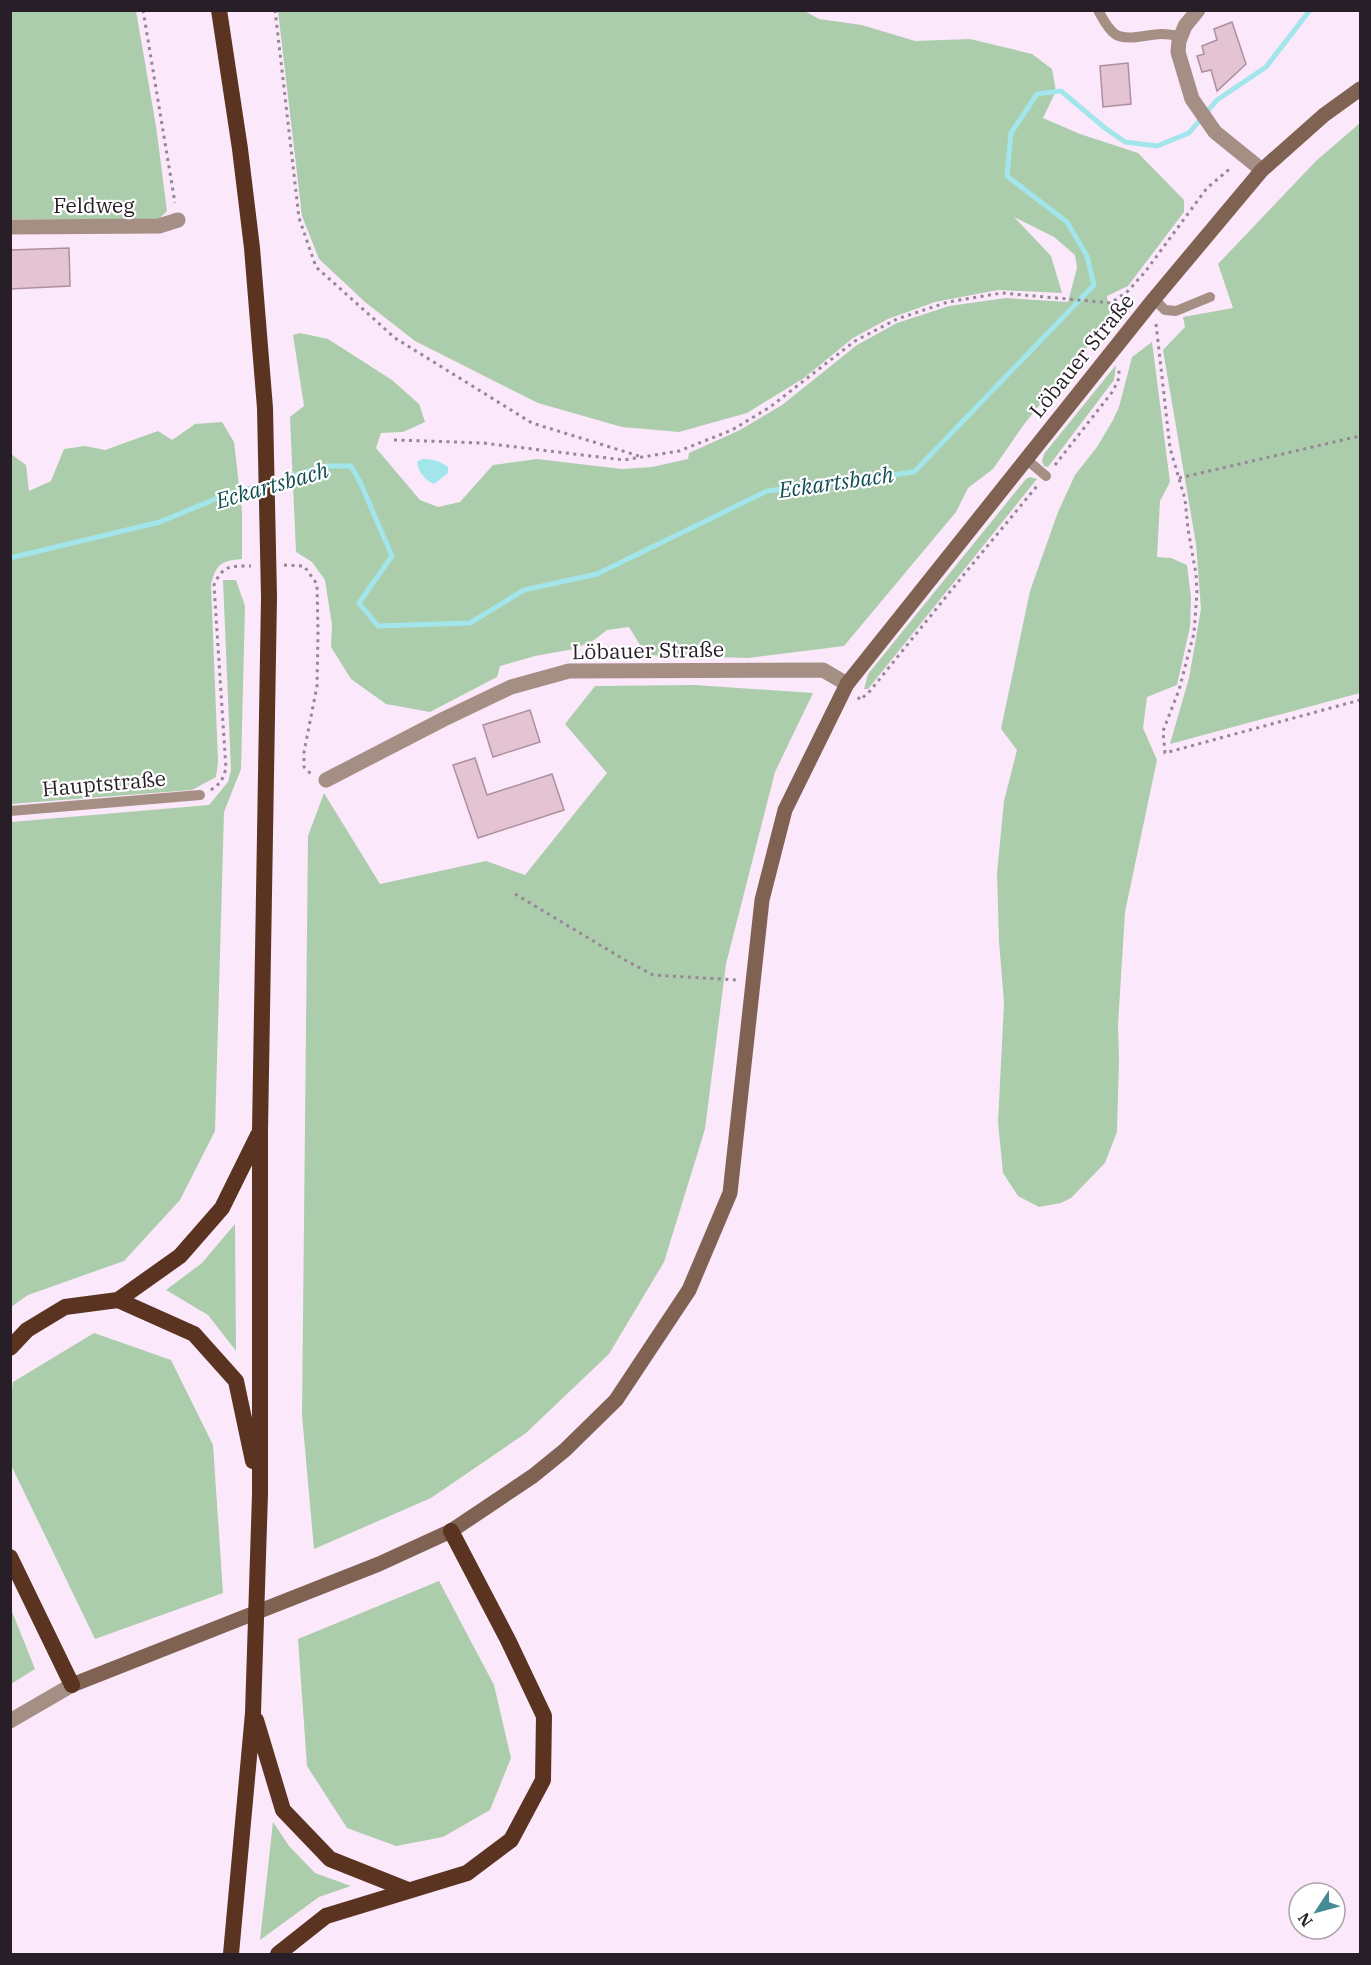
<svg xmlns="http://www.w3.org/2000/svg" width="1371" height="1965" viewBox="0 0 1371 1965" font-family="'IBM Plex Serif',serif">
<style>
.green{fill:#accdab}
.water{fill:#a2e5eb}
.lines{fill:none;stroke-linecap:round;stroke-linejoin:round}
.stream{stroke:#a2e5eb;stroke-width:5}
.building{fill:#e4c3d2;stroke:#ae8f9e;stroke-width:1.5}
.path{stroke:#968796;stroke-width:3;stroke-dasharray:3 4.5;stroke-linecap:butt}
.service{stroke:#a58f85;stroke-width:10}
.minor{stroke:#a58f85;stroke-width:15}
.tertiary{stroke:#a58f85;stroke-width:15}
.secondary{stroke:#806253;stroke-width:15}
.trunk{stroke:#5a3420;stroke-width:16}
.labels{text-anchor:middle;stroke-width:4.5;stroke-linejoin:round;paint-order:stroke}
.street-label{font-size:21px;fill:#271e27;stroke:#fff}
.water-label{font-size:22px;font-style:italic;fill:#134e53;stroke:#fff}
</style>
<rect width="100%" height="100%" fill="#fce8fb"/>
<path class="green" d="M 803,10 L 819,19 L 862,25 L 915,41 L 970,39 L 1032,54 L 1052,69 L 1056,91 L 1043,118 L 1080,134 L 1138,153 L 1184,200 L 1184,212 L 1128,286 L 1107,296 L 1110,314 L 1100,331 L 1025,423 L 993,469 L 968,488 L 956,512 L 844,646 L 748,658 L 643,655 L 640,645 L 629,627 L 607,630 L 594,640 L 574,649 L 535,656 L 500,666 L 497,677 L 430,712 L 386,704 L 351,679 L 331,647 L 332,625 L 325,580 L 312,562 L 296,552 L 290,417 L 304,406 L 293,335 L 300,333 L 328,339 L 392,380 L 419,404 L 425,422 L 403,432 L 381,433 L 376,448 L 420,500 L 438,507 L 460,502 L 493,465 L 537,459 L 622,469 L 652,467 L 688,459 L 689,453 L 740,430 L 782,405 L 857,345 L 897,323 L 949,306 L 1006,298 L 1068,302 L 1077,268 L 1075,255 L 1054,237 L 1014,217 L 1051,256 L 1062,293 L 998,290 L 935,302 L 888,319 L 853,338 L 804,378 L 747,413 L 679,432 L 622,427 L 538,403 L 415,341 L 365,302 L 319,259 L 302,216 L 278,11 Z
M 10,11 L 136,11 L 156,126 L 167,211 L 159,219 L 11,219 Z
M 1360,123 L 1360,693 L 1170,744 L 1189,678 L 1201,609 L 1196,544 L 1163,350 L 1185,327 L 1183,317 L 1233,308 L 1218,264 L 1316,161 Z
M 1152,342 L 1170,482 L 1160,501 L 1157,557 L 1171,558 L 1187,565 L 1191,598 L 1190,627 L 1177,685 L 1147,697 L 1143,728 L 1157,760 L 1125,912 L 1118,1025 L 1119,1060 L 1117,1132 L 1105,1163 L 1071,1198 L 1061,1203 L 1039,1207 L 1018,1196 L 1003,1173 L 998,1122 L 1004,1003 L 999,941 L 997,873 L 1004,801 L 1017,750 L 1001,729 L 1030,591 L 1058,512 L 1075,475 L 1097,447 L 1113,420 L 1119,407 L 1132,357 Z
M 1116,365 L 1114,380 L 1048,467 L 1044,466 L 1042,461 L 1044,454 Z
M 222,422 L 234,442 L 242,511 L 242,559 C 221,561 217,563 211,584 L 218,762 L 216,777 L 192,790 L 11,804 L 11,454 L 26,465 L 29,491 L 51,481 L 64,449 L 85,446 L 105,450 L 158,431 L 172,440 L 195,424 Z
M 1030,477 L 1037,479 L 868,689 L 864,689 L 868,674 L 1026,479 Z
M 223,580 L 236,580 L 245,606 L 241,769 L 224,812 L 215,1131 L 180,1200 L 124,1261 L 28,1295 L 11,1307 L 11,822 L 209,805 L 228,782 L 231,770 Z
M 695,685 L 813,693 L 775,772 L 726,964 L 705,1129 L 664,1262 L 609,1354 L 526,1433 L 431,1498 L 314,1549 L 302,1415 L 308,836 L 324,793 L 380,884 L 486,861 L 525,875 L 607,773 L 565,724 L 595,686 Z
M 235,1224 L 236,1351 L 208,1315 L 166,1290 L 202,1263 Z
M 94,1333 L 171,1360 L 213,1445 L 223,1593 L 95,1639 L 11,1465 L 10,1404 L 13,1382 Z
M 439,1581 L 494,1685 L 511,1758 L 490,1810 L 443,1837 L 396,1846 L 347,1828 L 307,1766 L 298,1639 Z
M 11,1609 L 35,1669 L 11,1684 L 10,1684 Z
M 273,1822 L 289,1846 L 315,1873 L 351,1886 L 319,1897 L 260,1940 Z"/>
<path class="water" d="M 422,459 C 432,459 440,461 448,467 L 448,473 L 434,484 C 425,481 418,471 417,462 Z"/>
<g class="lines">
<path class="stream" d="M 10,558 L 160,522 L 220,497 L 327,466 L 351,466 L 361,484 L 392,556 L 359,603 L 378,626 L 470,623 L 524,590 L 597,574 L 767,491 L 914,472 L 1094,285 L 1087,256 L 1067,222 L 1007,176 L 1011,133 L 1037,94 L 1061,91 L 1105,128 L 1125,142 L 1157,146 L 1189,133 L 1217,100 L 1266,67 L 1310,10"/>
</g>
<path class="building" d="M 1232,22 L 1246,64 L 1217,91 L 1211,70 L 1202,72 L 1197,56 L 1204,54 L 1202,46 L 1217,40 L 1214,29 Z
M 1128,63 L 1131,104 L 1103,107 L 1100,66 Z
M 69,248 L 70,286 L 10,289 L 10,250 Z
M 530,710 L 540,742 L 493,757 L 483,725 Z
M 475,758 L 487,795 L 552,774 L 564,810 L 478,838 L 453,765 Z"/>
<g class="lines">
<path class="path" d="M 143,10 L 175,203
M 275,10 L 299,218 L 316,267 L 395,338 L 532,423 L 639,456
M 1156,324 L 1170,448 L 1185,499 L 1188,529 L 1196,574 L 1197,593 L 1194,633 L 1179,690 L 1163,731 L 1165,753 L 1360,700
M 394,440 L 483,443 L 624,460 L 679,451 L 732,430 L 770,407 L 855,341 L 897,319 L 948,302 L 1002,293 L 1111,303 L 1128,291 L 1145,272 L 1207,188 L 1232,167
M 1055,465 L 1113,391 L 1119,378 L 1119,370
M 1179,478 L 1360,436
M 284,565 L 304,566 L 317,584 L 318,633 L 317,686 L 304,752 L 304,767 L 311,774
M 858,697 L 860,700 L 870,691 L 966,572 L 1037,486
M 211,790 L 221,782 L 226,769 L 214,585 C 223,565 230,566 251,566
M 515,894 L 625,960 L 653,975 L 737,980"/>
<path class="service" d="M 1098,10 C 1103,19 1107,28 1115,34 C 1127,42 1147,34 1162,34 C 1168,34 1174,35 1181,36
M 1154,299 L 1165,310 L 1176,311 L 1210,297
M 1026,459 L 1046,476
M 10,811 L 200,795"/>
<path class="minor" d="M 1198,10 L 1185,26 L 1179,41 L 1178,52 L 1192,99 L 1215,132 L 1262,170
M 10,227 L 159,226 L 178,220
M 326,780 L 444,719 L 511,687 L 569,671 L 823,670 L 847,684"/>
<path class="tertiary" d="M 10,1721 L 72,1685"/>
<path class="secondary" d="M 72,1685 L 379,1564 L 451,1531 L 533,1476 L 565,1450 L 616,1400 L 689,1290 L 730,1193 L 762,900 L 785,810 L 847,684 L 1154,299 L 1262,170 L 1324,115 L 1360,89"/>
<path class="trunk" d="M 219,10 L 240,149 L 252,248 L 265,408 L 269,597 L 260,1131 L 260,1494 L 253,1713 L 231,1954
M 118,1300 L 194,1334 L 236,1381 L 253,1461
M 10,1348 L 27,1330 L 65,1307 L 118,1300 L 180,1256 L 222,1208 L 258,1135
M 10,1557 L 72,1685
M 256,1720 L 283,1810 L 330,1859 L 408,1890
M 278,1954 L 326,1916 L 467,1873 L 511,1840 L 543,1780 L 544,1716 L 508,1640 L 451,1531"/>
</g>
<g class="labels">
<g class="street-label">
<text x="94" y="213">Feldweg</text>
<text transform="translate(1082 356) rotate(-51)" y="7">Löbauer Straße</text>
<text transform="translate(648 651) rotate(-1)" y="7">Löbauer Straße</text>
<text transform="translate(104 784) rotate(-5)" y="7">Hauptstraße</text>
</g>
<g class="water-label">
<text transform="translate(836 482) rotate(-8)" y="8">Eckartsbach</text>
<text transform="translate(272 485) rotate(-16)" y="8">Eckartsbach</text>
</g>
</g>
<rect width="1371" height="1965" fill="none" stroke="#271e27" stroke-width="24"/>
<g transform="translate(1317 1911) rotate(234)"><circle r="28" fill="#ffffff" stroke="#a9a5a9" stroke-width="1.5"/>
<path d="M0-4.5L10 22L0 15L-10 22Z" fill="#448b93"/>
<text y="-9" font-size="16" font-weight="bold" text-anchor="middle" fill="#271e27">N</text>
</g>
</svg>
